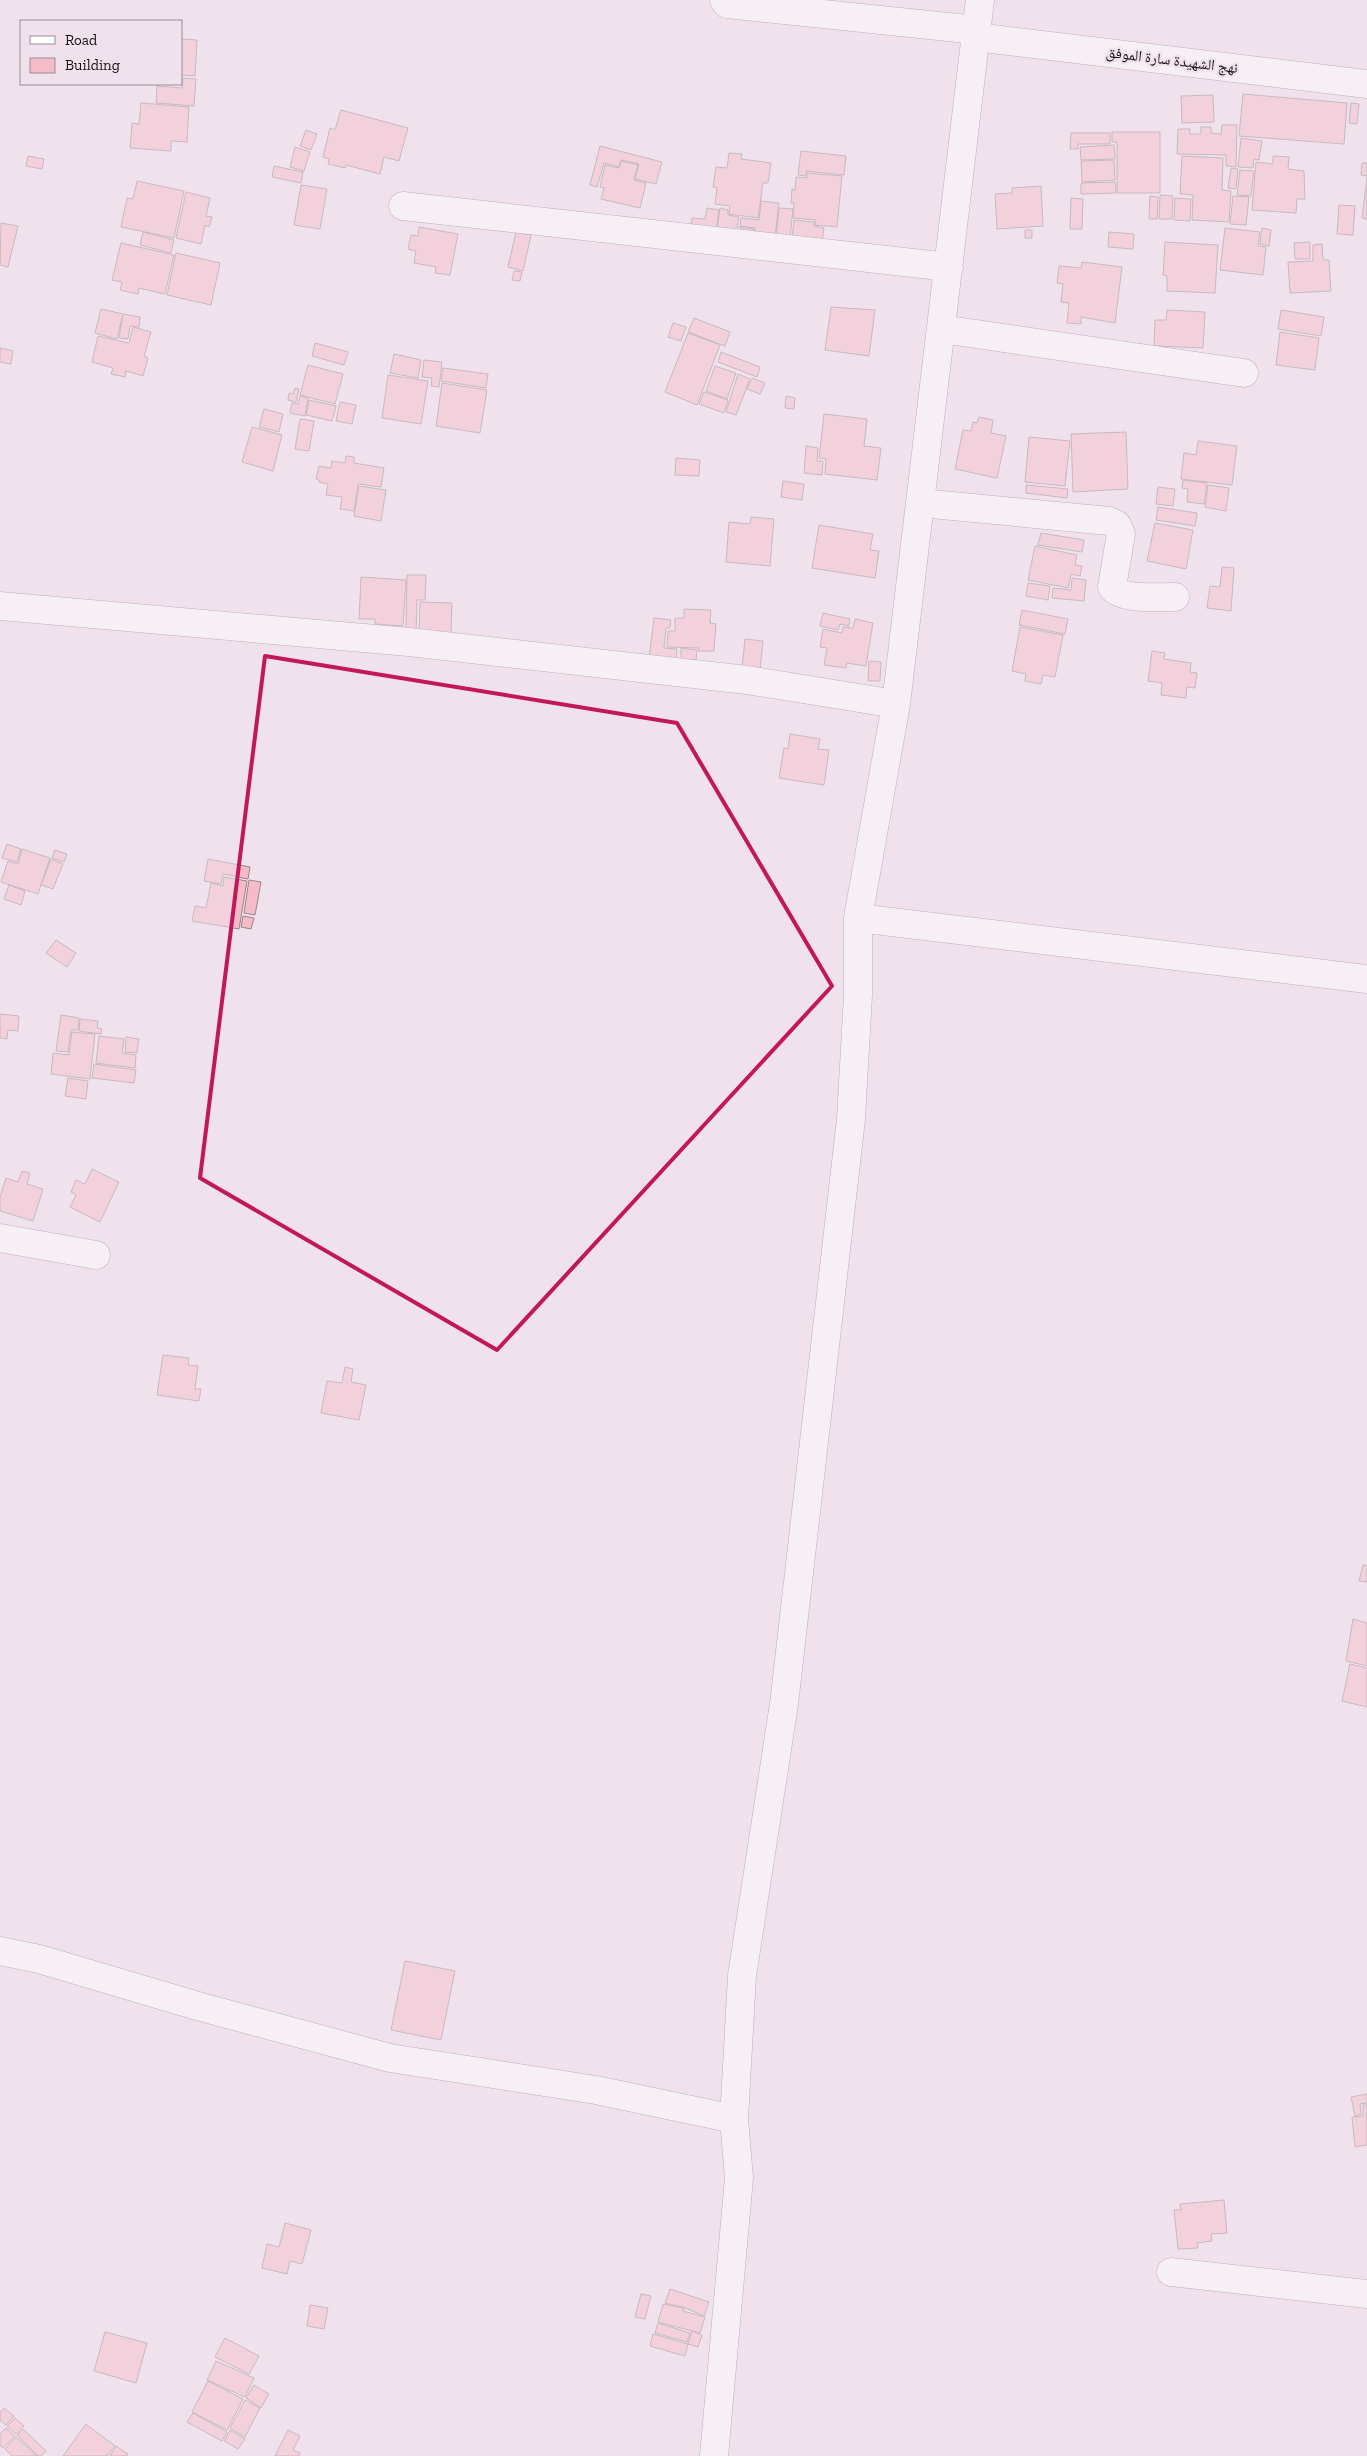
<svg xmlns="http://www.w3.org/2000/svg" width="1367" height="2456" viewBox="0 0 1367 2456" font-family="'Zilla Slab','Noto Naskh Arabic',serif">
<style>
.building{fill:#f6bbc8;stroke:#97878a}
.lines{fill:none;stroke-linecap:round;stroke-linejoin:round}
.minor-casing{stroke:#7e737c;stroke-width:29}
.minor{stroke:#fff;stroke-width:28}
.marked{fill:none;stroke:#c2185b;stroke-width:4;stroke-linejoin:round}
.labels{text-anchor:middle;stroke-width:4.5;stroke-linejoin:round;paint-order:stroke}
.street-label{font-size:15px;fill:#141013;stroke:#efe2ec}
</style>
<rect width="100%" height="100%" fill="#efe2ec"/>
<path class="building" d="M 181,39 L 197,40 L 195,76 L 181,75 Z
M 183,78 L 196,79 L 194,106 L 156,103 L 157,86 L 182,88 Z
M 1243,94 L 1347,103 L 1344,144 L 1239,136 Z
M 1213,95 L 1214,122 L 1182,123 L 1181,96 Z
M 141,103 L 189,107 L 187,142 L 171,141 L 171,151 L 130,148 L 132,123 L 139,124 Z
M 1351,103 L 1359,104 L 1357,124 L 1349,123 Z
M 341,110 L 408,128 L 399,161 L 384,157 L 380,174 L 346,165 L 345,168 L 328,164 L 329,159 L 323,157 L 330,128 L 335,130 Z
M 1222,125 L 1237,125 L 1236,167 L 1226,166 L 1226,155 L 1177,154 L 1178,129 L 1190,129 L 1190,134 L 1201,134 L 1201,127 L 1211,127 L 1211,133 L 1221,134 Z
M 306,130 L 317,134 L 311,150 L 300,146 Z
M 1112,132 L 1160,132 L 1160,193 L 1117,193 L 1117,142 L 1112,142 Z
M 1071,133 L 1110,133 L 1110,144 L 1078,144 L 1078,149 L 1070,149 Z
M 1241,138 L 1262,141 L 1259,160 L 1254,159 L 1253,168 L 1238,167 Z
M 1114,145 L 1115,159 L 1081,160 L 1080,147 Z
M 600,146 L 662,162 L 656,184 L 635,179 L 639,164 L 621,160 L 619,167 L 604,163 L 597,187 L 590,185 Z
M 295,147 L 310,152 L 304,171 L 290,167 Z
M 801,151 L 846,156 L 844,175 L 806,171 L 806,176 L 798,175 Z
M 729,153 L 742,154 L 741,159 L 771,163 L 768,183 L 763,183 L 758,218 L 729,214 L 730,206 L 715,204 L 717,188 L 713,187 L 716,167 L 727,168 Z
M 28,156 L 44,159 L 42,169 L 26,166 Z
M 1182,156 L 1223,158 L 1222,190 L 1231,191 L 1229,222 L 1192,220 L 1193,195 L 1180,194 Z
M 1273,156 L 1289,157 L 1288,169 L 1304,171 L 1305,199 L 1297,199 L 1296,213 L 1252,210 L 1256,162 L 1273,164 Z
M 1114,160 L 1115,180 L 1082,182 L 1081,161 Z
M 621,161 L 638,165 L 634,180 L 646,183 L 640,208 L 601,199 L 604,188 L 600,187 L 605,165 L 619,168 Z
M 1362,163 L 1367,163 L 1367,176 L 1361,175 Z
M 274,166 L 303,172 L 301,183 L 272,177 Z
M 1231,168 L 1238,169 L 1236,189 L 1228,188 Z
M 1240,170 L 1254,171 L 1251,196 L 1237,195 Z
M 807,173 L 842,176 L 837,227 L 815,225 L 816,220 L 793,218 L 794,203 L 791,203 L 792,189 L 795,190 L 796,177 L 807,178 Z
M 1367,177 L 1367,219 L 1362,218 Z
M 137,181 L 184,191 L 174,238 L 121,227 L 127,198 L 133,199 Z
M 1115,182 L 1116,193 L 1081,194 L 1081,183 Z
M 301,185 L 327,189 L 320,229 L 294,225 Z
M 1041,186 L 1043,226 L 997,229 L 995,194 L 1012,193 L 1012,188 Z
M 186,192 L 210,198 L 206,216 L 212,217 L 209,227 L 205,225 L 201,244 L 176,238 Z
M 1160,195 L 1173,196 L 1172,219 L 1159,219 Z
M 1150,196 L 1158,197 L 1157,219 L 1149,219 Z
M 1233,196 L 1249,197 L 1246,225 L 1230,224 Z
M 1071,198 L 1083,199 L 1082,229 L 1070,229 Z
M 1175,198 L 1191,199 L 1190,221 L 1174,220 Z
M 761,201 L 779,203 L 775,238 L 755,236 L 755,228 L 740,226 L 741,218 L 759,220 Z
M 1339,205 L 1355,206 L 1353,235 L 1337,234 Z
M 707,208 L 719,210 L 716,231 L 691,228 L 692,218 L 705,219 Z
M 720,208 L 728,210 L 728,215 L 739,217 L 737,227 L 754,229 L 752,236 L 717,230 Z
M 779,208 L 793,209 L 790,238 L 776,237 Z
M 794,220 L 814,222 L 814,226 L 824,228 L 822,242 L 792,238 Z
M 1,223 L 18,226 L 8,267 L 0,265 Z
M 419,227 L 458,234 L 450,275 L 435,273 L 436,267 L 414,263 L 416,251 L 408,249 L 411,235 L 418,236 Z
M 1225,228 L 1260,232 L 1258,246 L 1266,247 L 1263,275 L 1220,270 Z
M 1262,228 L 1271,230 L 1269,246 L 1260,244 Z
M 1025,230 L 1032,230 L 1032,238 L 1025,238 Z
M 143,232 L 174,240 L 171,253 L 140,245 Z
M 516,232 L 531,235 L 523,271 L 508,267 Z
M 1109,232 L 1134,234 L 1133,249 L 1108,247 Z
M 1165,242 L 1218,245 L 1215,293 L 1167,291 L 1167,276 L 1163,275 Z
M 1310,242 L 1310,259 L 1295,259 L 1294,243 Z
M 121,243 L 174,255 L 165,294 L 139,288 L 138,294 L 120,290 L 122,282 L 112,280 Z
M 1322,244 L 1323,260 L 1329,260 L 1331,291 L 1290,293 L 1288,262 L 1313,261 L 1313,245 Z
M 176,253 L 220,263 L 211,305 L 167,295 Z
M 1082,262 L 1122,267 L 1115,323 L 1081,317 L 1081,324 L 1067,323 L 1069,303 L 1061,302 L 1063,284 L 1057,283 L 1059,266 L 1081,268 Z
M 514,271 L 522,272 L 520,281 L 512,280 Z
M 831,307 L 875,310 L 869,356 L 825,350 Z
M 101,309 L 123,314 L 117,339 L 95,333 Z
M 1167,310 L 1205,312 L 1203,348 L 1154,346 L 1155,320 L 1166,320 Z
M 1281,310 L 1324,317 L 1321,336 L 1278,329 Z
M 123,314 L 140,317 L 139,327 L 130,326 L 128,339 L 119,338 Z
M 694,318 L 730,332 L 725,346 L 688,332 Z
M 673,323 L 686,327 L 681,341 L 668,337 Z
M 133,327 L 151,332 L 144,356 L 148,358 L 143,376 L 126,371 L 125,377 L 111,374 L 113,368 L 92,362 L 98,336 L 129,343 Z
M 1280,332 L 1319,338 L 1315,370 L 1276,365 Z
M 688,333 L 720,345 L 697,405 L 665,392 Z
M 315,343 L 348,352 L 344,365 L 312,356 Z
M 0,348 L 13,351 L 11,364 L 0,362 Z
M 721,352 L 760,367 L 757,377 L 718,362 Z
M 394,354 L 421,360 L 418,378 L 390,373 Z
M 424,360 L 442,362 L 439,387 L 431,386 L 432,378 L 422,377 Z
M 308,365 L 343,374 L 335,404 L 300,395 Z
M 715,366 L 736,373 L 727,399 L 706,391 Z
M 443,368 L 488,374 L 486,388 L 441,381 Z
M 738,374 L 750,379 L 736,415 L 726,412 Z
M 388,375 L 428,381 L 421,424 L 382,418 Z
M 752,378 L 765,383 L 760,394 L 747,389 Z
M 442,383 L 487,390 L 480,433 L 436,426 Z
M 295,388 L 299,389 L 296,402 L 288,400 L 289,393 L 293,394 Z
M 704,392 L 728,400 L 724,413 L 699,404 Z
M 300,396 L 308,398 L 305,416 L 290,413 L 292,403 L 298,404 Z
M 786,396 L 795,398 L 794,409 L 785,408 Z
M 309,400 L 336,406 L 332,421 L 306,415 Z
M 340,402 L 356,405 L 352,424 L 336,421 Z
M 264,409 L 283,414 L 279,432 L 259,427 Z
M 824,414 L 867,419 L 864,446 L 881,448 L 877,480 L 825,474 L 826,459 L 819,458 Z
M 979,417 L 993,420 L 991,433 L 1006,436 L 997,478 L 955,469 L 963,430 L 971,431 L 973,422 L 977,423 Z
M 300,419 L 314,421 L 309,451 L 295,449 Z
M 252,427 L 282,435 L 273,471 L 242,462 Z
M 1126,432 L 1128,489 L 1073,492 L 1071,434 Z
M 1029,437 L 1070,441 L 1065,486 L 1025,482 Z
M 1198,441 L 1237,446 L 1232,485 L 1181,479 L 1184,453 L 1196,455 Z
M 806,446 L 818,448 L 817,461 L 823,461 L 822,475 L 804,473 Z
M 346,456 L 354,457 L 354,463 L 384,468 L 381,487 L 358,484 L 354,511 L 340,509 L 342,497 L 326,495 L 328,484 L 319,482 L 319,480 L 316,479 L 319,466 L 331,468 L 332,461 L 345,463 Z
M 676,458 L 700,460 L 699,476 L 675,475 Z
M 1183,480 L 1207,483 L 1204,504 L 1187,502 L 1188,489 L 1182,488 Z
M 783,481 L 804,484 L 802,500 L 781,497 Z
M 1026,485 L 1068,489 L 1067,498 L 1026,493 Z
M 1208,485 L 1229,488 L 1226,511 L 1205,507 Z
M 359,486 L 386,490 L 381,521 L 354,516 Z
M 1158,487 L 1175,489 L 1173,506 L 1156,504 Z
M 1158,507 L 1197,513 L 1195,526 L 1156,520 Z
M 751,517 L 774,519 L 770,566 L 726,562 L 729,522 L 750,524 Z
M 1155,523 L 1193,530 L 1186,569 L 1147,561 Z
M 819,525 L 873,534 L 870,550 L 879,551 L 875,578 L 812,568 Z
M 1041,533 L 1084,540 L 1082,552 L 1038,545 Z
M 1035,546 L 1077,555 L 1075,565 L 1082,566 L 1080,576 L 1071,574 L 1068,588 L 1028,580 Z
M 1222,567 L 1234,568 L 1231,611 L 1207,608 L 1210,586 L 1220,587 Z
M 407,575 L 426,575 L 425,600 L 417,600 L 416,633 L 406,633 Z
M 361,577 L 406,580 L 403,626 L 375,624 L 375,619 L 359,619 Z
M 1072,578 L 1086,580 L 1084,601 L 1052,598 L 1053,588 L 1071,590 Z
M 1028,583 L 1050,586 L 1048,600 L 1026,596 Z
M 420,602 L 452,603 L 451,635 L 419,634 Z
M 684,609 L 711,610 L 710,623 L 716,624 L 714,651 L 698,651 L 699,648 L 667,647 L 668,631 L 675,631 L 675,618 L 684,618 Z
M 1022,610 L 1068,619 L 1065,634 L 1019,625 Z
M 823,613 L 850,619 L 849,626 L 840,624 L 838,630 L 820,626 Z
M 654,618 L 671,620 L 670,628 L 666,628 L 664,648 L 677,649 L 676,662 L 649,658 Z
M 855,619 L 873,623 L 866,666 L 847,663 L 846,668 L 824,665 L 827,648 L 820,647 L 823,629 L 842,633 L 843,627 L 853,628 Z
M 1020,627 L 1063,635 L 1055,677 L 1043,675 L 1041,684 L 1025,681 L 1026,674 L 1012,671 Z
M 745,639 L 763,641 L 760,670 L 742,668 Z
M 681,648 L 697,650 L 696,660 L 681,659 Z
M 1152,651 L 1165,653 L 1164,659 L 1191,663 L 1190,672 L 1197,673 L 1195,688 L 1187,687 L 1186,698 L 1161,695 L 1162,683 L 1148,681 Z
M 869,661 L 881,662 L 880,681 L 868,681 Z
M 790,734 L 820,739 L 818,749 L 829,750 L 824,785 L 779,778 L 784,748 L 788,749 Z
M 7,844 L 21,849 L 17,862 L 2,858 Z
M 22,849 L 50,858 L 38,894 L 1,882 L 8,861 L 18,864 Z
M 55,850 L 67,854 L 64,862 L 52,858 Z
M 51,859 L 63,864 L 53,889 L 41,885 Z
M 208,859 L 250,867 L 248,879 L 223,874 L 221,884 L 204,881 Z
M 224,877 L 247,881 L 239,929 L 192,921 L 195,906 L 206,908 L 211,883 L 223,886 Z
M 249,880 L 261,882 L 255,915 L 244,913 Z
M 9,885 L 25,891 L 21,905 L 4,899 Z
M 243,916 L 254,918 L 251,929 L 241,927 Z
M 56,940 L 76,953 L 67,967 L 46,953 Z
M 0,1014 L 19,1016 L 18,1031 L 8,1030 L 7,1039 L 0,1038 Z
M 61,1015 L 79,1018 L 78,1030 L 71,1030 L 68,1052 L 56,1051 Z
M 80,1019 L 98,1021 L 97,1028 L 102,1029 L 101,1034 L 79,1031 Z
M 72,1032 L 95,1034 L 90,1079 L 51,1074 L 53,1053 L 69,1055 Z
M 99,1036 L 124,1039 L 122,1053 L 136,1055 L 135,1068 L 96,1063 Z
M 126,1037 L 139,1039 L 137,1053 L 125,1052 Z
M 94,1064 L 136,1070 L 134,1083 L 92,1078 Z
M 68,1078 L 88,1081 L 86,1099 L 65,1096 Z
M 92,1169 L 119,1182 L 100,1222 L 70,1207 L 76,1195 L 71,1192 L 76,1180 L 85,1184 Z
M 22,1171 L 30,1173 L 27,1184 L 43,1189 L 33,1221 L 0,1211 L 0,1197 L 6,1178 L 18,1182 Z
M 163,1355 L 189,1358 L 188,1365 L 198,1366 L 195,1389 L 201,1389 L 199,1401 L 157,1395 Z
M 345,1367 L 353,1369 L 351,1382 L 366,1385 L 359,1420 L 321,1413 L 327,1381 L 342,1383 Z
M 1363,1565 L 1367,1566 L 1367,1582 L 1359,1581 Z
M 1353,1619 L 1367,1623 L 1367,1666 L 1346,1661 Z
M 1350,1664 L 1367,1668 L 1367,1707 L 1342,1701 Z
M 405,1961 L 455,1971 L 441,2040 L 391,2030 Z
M 1367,2094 L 1367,2103 L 1360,2104 L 1361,2114 L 1355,2116 L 1351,2097 Z
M 1363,2105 L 1367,2105 L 1367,2145 L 1355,2147 L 1352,2117 L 1363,2116 Z
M 1224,2200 L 1227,2233 L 1211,2234 L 1212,2241 L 1197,2243 L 1198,2248 L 1178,2249 L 1174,2210 L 1181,2210 L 1180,2204 Z
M 285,2223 L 311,2230 L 302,2264 L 290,2261 L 287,2274 L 262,2268 L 267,2244 L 279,2247 Z
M 670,2289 L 709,2302 L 704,2316 L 685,2308 L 665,2303 Z
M 641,2294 L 651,2296 L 645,2319 L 635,2317 Z
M 663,2304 L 684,2308 L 683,2311 L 705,2317 L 700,2333 L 658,2322 Z
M 310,2305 L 328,2308 L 324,2329 L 307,2326 Z
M 658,2323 L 690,2333 L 687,2342 L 655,2333 Z
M 692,2331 L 702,2335 L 698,2347 L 688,2344 Z
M 105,2332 L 147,2343 L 136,2383 L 94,2371 Z
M 653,2334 L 688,2344 L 685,2356 L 650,2346 Z
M 225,2338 L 259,2356 L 249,2374 L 215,2357 Z
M 216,2361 L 254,2378 L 245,2397 L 207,2380 Z
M 208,2381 L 243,2399 L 227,2430 L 192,2412 Z
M 254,2385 L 269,2394 L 261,2408 L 246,2398 Z
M 245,2400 L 260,2408 L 245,2437 L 230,2428 Z
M 4,2408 L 14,2416 L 6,2425 L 0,2420 L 0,2412 Z
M 193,2413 L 227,2432 L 222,2441 L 187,2422 Z
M 15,2418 L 24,2426 L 16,2434 L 7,2426 Z
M 86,2424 L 115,2446 L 107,2456 L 63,2456 Z
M 6,2428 L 15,2436 L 3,2448 L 0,2445 L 0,2434 Z
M 23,2429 L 46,2451 L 41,2456 L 38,2456 L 17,2435 Z
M 230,2430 L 245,2439 L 238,2449 L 224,2441 Z
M 288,2430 L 300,2436 L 293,2450 L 300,2453 L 299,2456 L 275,2456 Z
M 16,2437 L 37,2456 L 12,2456 L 5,2449 Z
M 116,2446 L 128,2454 L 127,2456 L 110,2456 Z"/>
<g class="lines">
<g class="minor-casing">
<path id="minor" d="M 724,0 L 727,4 L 977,30
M 976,37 L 1367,84
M 403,206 L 949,267
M 942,329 L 1244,373
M 921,503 L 1109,521 L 1117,525 L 1121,534 L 1112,587 C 1121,600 1159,597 1175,597
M 0,606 L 409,642 L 747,680 L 896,704
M 858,918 L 1367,979
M 0,1238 L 96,1255
M 0,1951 L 39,1959 L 201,2007 L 390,2058 L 596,2090 L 734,2119
M 1171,2272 L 1367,2294
M 714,2456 L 739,2178 L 734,2119 L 742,1976 L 784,1704 L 851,1119 L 858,995 L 858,918 L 896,704 L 980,0"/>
</g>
<use href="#minor" class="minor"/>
</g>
<path d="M0 0H1367V2456H0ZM 265,656 L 677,723 L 832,986 L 497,1350 L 200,1178 Z" fill="#efe2ec" fill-opacity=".55" fill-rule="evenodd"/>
<path class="marked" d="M 265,656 L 677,723 L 832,986 L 497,1350 L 200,1178 Z"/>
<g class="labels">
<g class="street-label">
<text transform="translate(1172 60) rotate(7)" y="5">نهج الشهيدة سارة الموفق</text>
</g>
</g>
<rect x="20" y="20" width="162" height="65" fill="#efe2ec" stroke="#978e95"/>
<rect x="30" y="36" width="25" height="8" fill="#ffffff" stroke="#978e95"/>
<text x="65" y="45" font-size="15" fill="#141013">Road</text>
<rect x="30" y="58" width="25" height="15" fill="#f6bbc8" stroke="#978e95"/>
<text x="65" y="70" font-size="15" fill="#141013">Building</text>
</svg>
